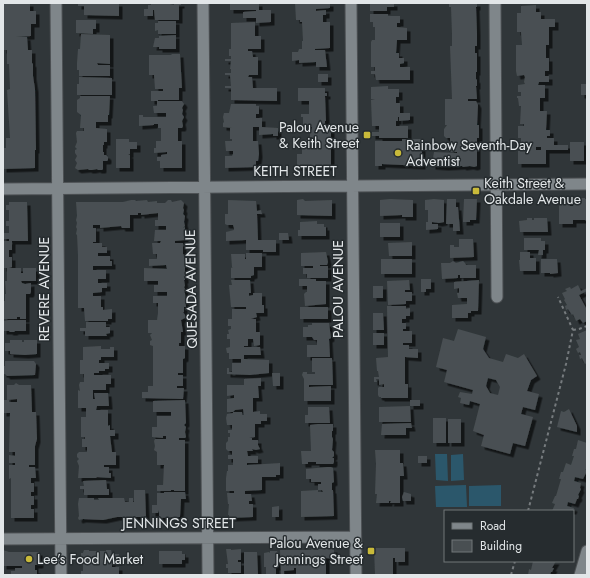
<svg xmlns="http://www.w3.org/2000/svg" width="590" height="578" viewBox="0 0 590 578" font-family="Jost,sans-serif">
<style>
.green{fill:#2b576b}
.building{fill:#494f52;fill-rule:evenodd;filter:url(#shadow)}
.lines{fill:none;stroke-linecap:round;stroke-linejoin:round}
.minor-casing{stroke:#4d5154;stroke-width:13}
.path{stroke:#767b7e;stroke-width:2;stroke-dasharray:3 3;stroke-linecap:butt}
.minor{stroke:#7f868a;stroke-width:11}
.poi-dot{fill:#c9ba3a;stroke:#262c2f;stroke-width:1.5}
.labels{text-anchor:middle;stroke-width:3;stroke-linejoin:round;paint-order:stroke}
.poi-label{font-size:14px;fill:#e2e6e8;stroke:#262c2f;text-anchor:start}
.street-label{font-size:14px;fill:#e2e6e8;stroke:#262c2f}
</style>
<defs>
<filter id="shadow"><feDropShadow dx="3.5" dy="3.5" stdDeviation="0" flood-color="#0009"/></filter>
</defs>
<rect width="100%" height="100%" fill="#303639"/>
<path class="green" d="M 435,454 L 447,454 L 448,481 L 436,480 Z
M 463,454 L 464,480 L 451,481 L 451,455 Z
M 466,485 L 467,507 L 436,507 L 435,486 Z
M 501,485 L 501,506 L 469,506 L 469,486 Z"/>
<path class="building" d="M 3,3 L 30,3 L 30,11 L 36,11 L 36,24 L 31,24 L 31,36 L 16,37 L 27,37 L 28,50 L 32,50 L 32,63 L 33,64 L 33,76 L 35,89 L 36,150 L 35,150 L 35,168 L 3,169 L 3,148 L 6,148 L 6,138 L 10,138 L 7,90 L 10,89 L 9,64 L 7,64 L 7,50 L 3,50 L 3,37 L 4,37 Z
M 78,3 L 119,3 L 119,16 L 84,15 L 84,6 L 78,6 Z
M 151,3 L 170,3 L 170,4 L 174,5 L 174,3 L 181,3 L 181,5 L 179,5 L 179,20 L 155,20 L 154,10 L 153,10 L 153,16 L 144,16 L 144,9 L 148,9 L 148,5 L 151,5 Z
M 230,3 L 259,3 L 259,10 L 271,10 L 271,22 L 256,23 L 256,18 L 243,18 L 243,12 L 256,11 L 256,10 L 230,10 Z
M 295,3 L 330,3 L 330,8 L 316,9 L 316,11 L 326,10 L 326,15 L 323,15 L 323,22 L 330,22 L 330,48 L 315,49 L 315,50 L 325,50 L 327,67 L 316,67 L 316,62 L 299,63 L 299,60 L 292,61 L 292,52 L 298,52 L 299,49 L 302,49 L 302,41 L 303,41 L 302,22 L 300,22 L 300,20 L 296,20 Z
M 370,3 L 394,3 L 394,7 L 387,7 L 387,11 L 370,11 Z
M 449,3 L 477,3 L 477,7 L 476,7 L 477,33 L 477,46 L 475,46 L 475,53 L 477,53 L 477,72 L 476,72 L 476,80 L 477,79 L 477,86 L 476,86 L 477,99 L 468,99 L 468,101 L 476,101 L 478,105 L 477,125 L 479,125 L 479,138 L 477,138 L 477,166 L 474,167 L 470,166 L 463,167 L 462,166 L 445,167 L 432,166 L 432,158 L 433,158 L 434,152 L 457,153 L 457,152 L 450,152 L 450,138 L 446,138 L 444,136 L 444,129 L 447,125 L 445,125 L 445,99 L 452,99 L 450,46 L 452,46 L 452,34 L 451,7 L 449,7 Z
M 536,5 L 536,12 L 541,12 L 541,19 L 555,19 L 555,27 L 549,27 L 549,31 L 540,31 L 549,31 L 549,45 L 546,45 L 546,58 L 549,58 L 549,71 L 545,71 L 545,76 L 549,76 L 549,82 L 539,82 L 538,85 L 545,85 L 545,98 L 540,98 L 540,111 L 547,111 L 546,130 L 550,130 L 550,136 L 547,136 L 547,138 L 554,138 L 554,145 L 568,145 L 568,150 L 541,150 L 541,147 L 536,147 L 536,150 L 546,150 L 546,164 L 518,164 L 518,151 L 521,151 L 521,138 L 518,138 L 518,126 L 524,126 L 524,124 L 520,124 L 521,106 L 519,106 L 518,98 L 517,98 L 517,96 L 521,96 L 521,92 L 518,92 L 518,85 L 525,84 L 524,82 L 525,77 L 524,75 L 517,76 L 516,71 L 516,45 L 522,45 L 521,32 L 517,32 L 517,13 L 521,13 L 521,6 Z
M 370,14 L 388,14 L 388,16 L 400,16 L 400,23 L 397,23 L 397,27 L 407,28 L 407,40 L 397,40 L 396,53 L 399,53 L 399,58 L 404,58 L 404,63 L 400,64 L 400,67 L 410,67 L 410,80 L 376,80 L 375,74 L 371,74 L 371,71 L 375,71 L 375,67 L 371,67 L 371,42 L 372,40 L 375,40 L 375,27 L 373,27 L 373,22 L 370,22 Z
M 76,20 L 96,20 L 96,29 L 93,29 L 93,34 L 76,33 Z
M 158,21 L 176,21 L 176,34 L 158,34 L 158,30 L 155,31 L 155,23 L 158,23 Z
M 255,22 L 255,36 L 261,36 L 261,49 L 248,49 L 248,51 L 252,51 L 253,57 L 258,57 L 258,75 L 249,75 L 248,77 L 252,77 L 253,88 L 277,88 L 277,101 L 231,100 L 231,88 L 225,88 L 225,86 L 231,86 L 230,75 L 225,75 L 225,73 L 231,73 L 231,69 L 230,69 L 231,61 L 225,61 L 225,59 L 231,59 L 231,56 L 229,56 L 229,49 L 231,49 L 231,23 Z
M 81,34 L 110,35 L 110,64 L 97,63 L 98,65 L 110,65 L 110,76 L 79,76 L 79,70 L 77,70 L 77,63 L 78,49 L 80,49 Z
M 176,35 L 176,49 L 159,49 L 159,47 L 153,47 L 155,38 L 159,38 L 159,36 Z
M 171,54 L 180,54 L 182,88 L 179,88 L 179,100 L 158,100 L 158,101 L 151,101 L 151,91 L 163,91 L 163,89 L 155,89 L 154,75 L 149,75 L 149,55 L 172,55 Z
M 318,74 L 328,74 L 328,82 L 318,82 Z
M 79,77 L 112,78 L 112,95 L 77,95 L 77,84 L 79,84 Z
M 581,84 L 587,84 L 587,95 L 581,95 Z
M 388,86 L 388,89 L 399,89 L 399,97 L 396,97 L 396,103 L 400,103 L 400,113 L 410,113 L 410,120 L 399,121 L 399,117 L 398,117 L 398,121 L 396,121 L 396,126 L 408,126 L 408,138 L 379,138 L 379,136 L 372,136 L 372,132 L 379,132 L 379,126 L 372,126 L 371,100 L 375,100 L 371,99 L 371,87 Z
M 298,88 L 325,88 L 325,93 L 327,93 L 327,96 L 325,96 L 326,121 L 325,121 L 325,127 L 330,127 L 331,129 L 331,167 L 297,167 L 297,154 L 302,154 L 302,140 L 312,140 L 312,137 L 310,137 L 310,130 L 312,130 L 312,127 L 309,127 L 309,125 L 303,125 L 303,117 L 301,117 L 301,114 L 309,114 L 309,101 L 298,101 Z
M 80,96 L 110,96 L 109,115 L 108,115 L 108,122 L 96,122 L 96,128 L 107,129 L 107,142 L 104,142 L 104,145 L 103,145 L 103,152 L 104,152 L 104,155 L 106,155 L 108,157 L 108,160 L 107,161 L 103,161 L 103,169 L 102,170 L 98,170 L 97,169 L 92,170 L 89,170 L 88,169 L 78,170 L 75,168 L 77,163 L 75,160 L 77,156 L 75,153 L 75,150 L 77,149 L 75,147 L 77,142 L 76,133 L 77,131 L 84,131 L 84,128 L 80,128 L 81,115 L 77,112 L 77,100 L 80,98 Z
M 157,101 L 182,101 L 184,104 L 182,108 L 183,110 L 182,114 L 184,117 L 182,121 L 183,126 L 182,128 L 178,128 L 178,141 L 182,141 L 182,168 L 160,168 L 160,161 L 157,161 L 157,157 L 161,157 L 161,155 L 167,154 L 167,152 L 154,153 L 154,148 L 156,148 L 156,141 L 161,141 L 161,128 L 158,128 L 158,124 L 154,124 L 154,125 L 139,126 L 139,115 L 143,115 L 143,117 L 166,117 L 166,113 L 154,113 L 153,106 L 157,106 Z
M 231,104 L 256,104 L 256,106 L 259,106 L 259,114 L 256,114 L 256,118 L 262,118 L 262,127 L 278,128 L 278,136 L 273,136 L 273,134 L 259,135 L 259,127 L 253,127 L 253,141 L 258,141 L 259,154 L 258,161 L 256,161 L 256,167 L 225,168 L 225,156 L 232,156 L 233,154 L 233,151 L 226,151 L 225,141 L 232,141 L 232,139 L 230,139 L 230,128 L 232,128 L 223,127 L 223,123 L 224,122 L 223,117 L 224,113 L 229,113 Z
M 116,139 L 129,139 L 129,142 L 137,142 L 137,149 L 130,149 L 130,154 L 128,154 L 130,155 L 130,168 L 116,168 Z
M 402,139 L 422,139 L 422,166 L 382,164 L 382,166 L 375,166 L 375,141 L 402,141 Z
M 570,142 L 584,142 L 584,161 L 570,161 Z
M 573,198 L 585,198 L 585,199 L 587,199 L 587,221 L 585,220 L 573,220 L 573,224 L 559,224 L 559,199 L 570,199 L 570,206 L 573,206 Z
M 303,199 L 305,201 L 332,200 L 332,216 L 297,215 L 297,200 Z
M 390,199 L 413,200 L 413,217 L 402,217 L 402,215 L 380,216 L 380,200 Z
M 434,199 L 444,200 L 444,222 L 439,223 L 432,222 L 432,224 L 438,224 L 438,229 L 426,230 L 426,222 L 428,222 L 428,210 L 425,210 L 425,200 Z
M 447,199 L 456,199 L 456,207 L 458,207 L 460,231 L 453,231 L 453,224 L 446,224 Z
M 464,199 L 477,199 L 476,220 L 470,220 L 470,222 L 463,222 Z
M 131,200 L 135,200 L 136,201 L 147,200 L 148,202 L 157,201 L 157,203 L 165,203 L 168,200 L 171,200 L 172,202 L 181,200 L 184,203 L 183,208 L 184,210 L 183,214 L 185,216 L 184,222 L 185,226 L 183,228 L 185,227 L 185,240 L 175,241 L 175,243 L 183,243 L 183,254 L 185,256 L 184,260 L 185,262 L 185,280 L 184,280 L 185,286 L 184,287 L 185,289 L 185,292 L 184,293 L 185,293 L 186,307 L 184,307 L 184,312 L 183,312 L 185,315 L 185,318 L 181,320 L 183,332 L 181,332 L 181,343 L 179,343 L 179,346 L 185,346 L 185,358 L 183,359 L 183,373 L 178,373 L 178,375 L 183,375 L 183,386 L 177,386 L 177,388 L 184,388 L 183,399 L 142,398 L 142,392 L 148,392 L 148,386 L 153,386 L 153,346 L 150,345 L 150,341 L 152,340 L 150,335 L 152,333 L 148,333 L 148,320 L 157,320 L 158,313 L 158,303 L 153,303 L 153,296 L 167,296 L 167,292 L 154,292 L 154,285 L 158,285 L 158,281 L 144,281 L 144,268 L 167,269 L 166,265 L 149,266 L 149,259 L 157,259 L 157,254 L 153,254 L 152,243 L 160,243 L 161,241 L 154,241 L 155,230 L 166,230 L 166,226 L 155,226 L 155,220 L 158,220 L 158,213 L 141,215 L 141,213 L 138,213 L 138,215 L 130,215 L 130,228 L 122,228 L 121,226 L 100,228 L 100,225 L 93,225 L 93,228 L 96,228 L 96,242 L 93,242 L 93,243 L 102,243 L 102,247 L 107,247 L 107,253 L 98,253 L 98,256 L 110,256 L 110,261 L 112,261 L 112,266 L 93,266 L 93,270 L 106,270 L 106,279 L 98,279 L 98,283 L 107,283 L 107,288 L 102,288 L 102,292 L 93,293 L 93,296 L 101,296 L 101,307 L 103,307 L 103,310 L 112,309 L 112,319 L 108,319 L 108,321 L 85,321 L 84,308 L 78,308 L 78,255 L 77,235 L 76,234 L 77,229 L 76,227 L 77,223 L 76,220 L 77,216 L 76,202 L 123,202 Z
M 228,200 L 256,201 L 257,211 L 261,210 L 262,214 L 257,214 L 258,240 L 276,240 L 276,252 L 263,252 L 263,250 L 246,250 L 246,240 L 226,241 L 226,232 L 234,230 L 234,228 L 233,225 L 227,225 L 225,224 L 225,214 L 228,214 Z
M 9,202 L 27,202 L 28,241 L 12,241 L 12,250 L 9,250 L 9,257 L 12,257 L 12,267 L 9,268 L 21,268 L 21,273 L 23,273 L 23,268 L 36,268 L 36,281 L 21,281 L 22,283 L 25,284 L 31,283 L 31,292 L 30,294 L 26,294 L 26,319 L 20,319 L 20,317 L 17,317 L 17,319 L 4,319 L 3,301 L 5,301 L 5,294 L 6,294 L 5,281 L 7,281 L 7,268 L 3,268 L 3,241 L 9,241 L 9,239 L 3,239 L 3,233 L 9,233 L 9,226 L 6,226 L 6,221 L 9,221 L 9,210 L 6,210 L 6,205 L 9,205 Z
M 527,218 L 532,218 L 532,220 L 534,220 L 534,218 L 547,218 L 548,232 L 520,232 L 519,221 L 527,220 Z
M 317,221 L 317,224 L 324,224 L 324,227 L 326,227 L 326,236 L 298,236 L 298,230 L 300,230 L 300,222 Z
M 380,223 L 400,223 L 400,237 L 380,237 Z
M 279,233 L 288,233 L 289,240 L 279,240 Z
M 524,238 L 541,238 L 541,241 L 545,241 L 545,250 L 543,250 L 543,255 L 538,255 L 539,250 L 524,250 Z
M 459,239 L 473,239 L 474,257 L 450,258 L 450,245 L 454,245 L 454,247 L 459,247 Z
M 412,242 L 412,256 L 389,256 L 388,243 Z
M 326,252 L 328,262 L 327,265 L 320,265 L 320,266 L 328,266 L 328,278 L 307,278 L 307,274 L 303,274 L 303,268 L 313,268 L 313,266 L 301,266 L 301,253 Z
M 520,252 L 530,252 L 530,258 L 536,258 L 536,271 L 520,271 L 519,260 L 520,260 Z
M 246,253 L 262,253 L 262,267 L 254,267 L 254,275 L 251,276 L 251,278 L 231,278 L 231,268 L 233,267 L 232,267 L 231,254 L 245,254 L 245,259 L 246,259 Z
M 381,259 L 412,259 L 412,274 L 381,274 Z
M 541,259 L 557,259 L 558,273 L 550,274 L 550,273 L 541,273 Z
M 453,261 L 456,263 L 463,261 L 465,263 L 466,265 L 476,265 L 476,278 L 460,278 L 460,275 L 458,275 L 458,278 L 442,279 L 441,263 L 450,263 Z
M 299,279 L 316,279 L 316,281 L 326,281 L 326,304 L 305,306 L 304,294 L 306,292 L 307,292 L 307,286 L 299,286 Z
M 421,279 L 431,279 L 431,289 L 426,289 L 426,292 L 421,292 Z
M 231,280 L 250,280 L 251,293 L 249,293 L 249,296 L 253,295 L 253,293 L 262,293 L 262,305 L 264,305 L 264,313 L 256,313 L 257,317 L 251,319 L 256,319 L 256,332 L 260,332 L 260,345 L 254,346 L 253,339 L 248,339 L 248,346 L 244,346 L 244,347 L 260,347 L 261,355 L 244,355 L 244,359 L 269,360 L 269,373 L 250,375 L 227,374 L 227,368 L 229,368 L 229,372 L 232,372 L 232,363 L 241,363 L 241,359 L 229,359 L 229,353 L 227,353 L 226,348 L 230,347 L 230,339 L 227,339 L 227,334 L 229,334 L 228,330 L 231,329 L 231,326 L 228,326 L 228,319 L 245,319 L 232,319 L 232,309 L 246,309 L 246,307 L 231,307 L 229,285 L 232,285 Z
M 409,280 L 410,290 L 405,290 L 405,292 L 412,292 L 412,301 L 406,301 L 406,304 L 388,305 L 387,281 Z
M 479,280 L 478,311 L 471,311 L 471,313 L 468,313 L 468,318 L 452,318 L 452,305 L 467,304 L 467,298 L 458,298 L 457,293 L 459,293 L 459,288 L 454,289 L 454,282 Z
M 578,285 L 581,291 L 587,288 L 587,291 L 579,295 L 586,308 L 587,307 L 587,321 L 583,323 L 580,319 L 576,321 L 573,314 L 572,315 L 568,309 L 566,310 L 565,306 L 567,305 L 564,300 L 565,299 L 562,293 L 567,291 L 565,289 L 570,287 L 571,289 Z
M 373,286 L 383,286 L 383,298 L 373,298 Z
M 387,306 L 406,306 L 406,309 L 410,308 L 410,316 L 406,316 L 406,319 L 402,319 L 402,323 L 406,323 L 406,329 L 403,329 L 403,331 L 412,331 L 412,343 L 403,343 L 403,345 L 409,345 L 409,349 L 418,349 L 418,358 L 405,357 L 405,384 L 408,384 L 408,398 L 381,398 L 381,397 L 379,397 L 378,395 L 378,388 L 379,387 L 384,387 L 384,384 L 379,385 L 379,379 L 376,379 L 377,382 L 374,382 L 374,377 L 379,377 L 378,371 L 377,371 L 376,358 L 388,357 Z
M 300,307 L 328,307 L 328,319 L 300,319 Z
M 373,313 L 383,313 L 384,330 L 373,330 Z
M 9,320 L 26,320 L 26,331 L 15,331 L 14,332 L 10,332 L 9,331 L 3,331 L 3,321 Z
M 86,322 L 106,322 L 106,327 L 110,327 L 110,333 L 106,334 L 107,336 L 85,336 L 85,331 L 80,331 L 80,328 L 86,328 Z
M 312,323 L 329,323 L 331,338 L 329,339 L 330,357 L 307,357 L 307,345 L 317,345 L 317,340 L 314,340 L 312,337 L 303,337 L 303,327 L 308,327 L 308,325 L 312,325 Z
M 458,329 L 486,337 L 483,349 L 489,358 L 503,362 L 506,354 L 518,358 L 524,354 L 537,376 L 531,380 L 527,391 L 539,394 L 535,410 L 523,407 L 521,414 L 533,417 L 525,446 L 513,443 L 510,454 L 481,446 L 484,435 L 473,431 L 480,404 L 470,401 L 469,405 L 460,403 L 461,398 L 458,397 L 460,392 L 472,394 L 473,390 L 444,382 L 447,370 L 436,367 L 443,338 L 454,341 ZM 488,378 L 496,380 L 500,387 L 498,395 L 490,393 L 486,386 Z
M 587,330 L 587,363 L 585,364 L 582,358 L 580,359 L 579,355 L 581,355 L 580,352 L 578,353 L 576,349 L 579,347 L 576,340 L 580,339 L 578,334 Z
M 373,333 L 384,333 L 384,345 L 373,345 Z
M 10,340 L 22,340 L 22,342 L 24,342 L 24,340 L 37,340 L 37,354 L 25,355 L 10,354 L 10,351 L 5,351 L 5,343 L 10,343 Z
M 101,346 L 101,349 L 110,349 L 110,347 L 114,347 L 114,357 L 101,357 L 101,360 L 99,360 L 99,363 L 109,363 L 109,369 L 105,369 L 105,371 L 99,371 L 99,373 L 94,373 L 94,375 L 111,375 L 111,384 L 106,384 L 106,390 L 93,390 L 93,399 L 95,399 L 94,393 L 108,393 L 109,406 L 97,406 L 96,410 L 108,410 L 108,426 L 110,425 L 110,430 L 115,430 L 115,436 L 110,436 L 112,452 L 116,452 L 116,465 L 104,465 L 104,467 L 109,467 L 109,473 L 111,473 L 111,478 L 96,477 L 97,478 L 78,478 L 79,466 L 77,461 L 79,459 L 77,457 L 77,454 L 79,452 L 87,452 L 87,447 L 82,447 L 82,439 L 85,439 L 85,437 L 81,437 L 81,417 L 86,417 L 86,408 L 78,408 L 78,390 L 80,391 L 79,385 L 80,382 L 84,382 L 84,374 L 80,374 L 80,360 L 83,360 L 83,347 Z
M 312,358 L 332,358 L 333,385 L 309,385 L 309,387 L 331,386 L 331,401 L 304,401 L 304,379 L 302,375 L 303,372 L 307,372 L 307,374 L 315,374 L 315,372 L 312,372 Z
M 5,361 L 34,361 L 36,364 L 35,375 L 7,376 L 5,374 L 3,374 L 3,366 L 5,366 Z
M 272,373 L 280,373 L 280,386 L 273,386 Z
M 261,378 L 261,386 L 258,386 L 259,398 L 253,398 L 253,412 L 260,411 L 260,414 L 267,414 L 267,421 L 261,421 L 261,424 L 255,424 L 255,437 L 249,438 L 252,438 L 252,440 L 258,440 L 258,445 L 260,449 L 256,450 L 252,449 L 253,451 L 247,451 L 248,456 L 258,456 L 258,463 L 247,463 L 247,465 L 280,463 L 280,475 L 276,475 L 276,477 L 262,477 L 262,490 L 245,491 L 245,494 L 251,494 L 252,501 L 249,501 L 249,504 L 253,504 L 253,517 L 229,518 L 229,515 L 228,515 L 229,504 L 228,504 L 227,493 L 234,493 L 234,491 L 226,491 L 226,478 L 227,471 L 228,471 L 228,465 L 233,465 L 233,459 L 228,459 L 228,455 L 232,455 L 232,451 L 228,451 L 226,449 L 226,443 L 228,441 L 228,437 L 230,437 L 230,433 L 228,433 L 228,430 L 232,430 L 232,425 L 227,425 L 226,418 L 227,414 L 233,413 L 233,412 L 242,412 L 242,415 L 244,415 L 243,409 L 235,410 L 233,412 L 227,412 L 227,399 L 234,398 L 234,395 L 227,396 L 227,385 L 244,385 L 244,379 Z
M 16,383 L 19,385 L 31,385 L 32,412 L 36,412 L 37,439 L 35,446 L 35,465 L 29,465 L 29,467 L 35,467 L 36,478 L 31,478 L 31,483 L 34,483 L 34,492 L 31,492 L 31,496 L 34,496 L 34,505 L 31,505 L 31,509 L 34,509 L 34,518 L 11,518 L 11,478 L 9,479 L 9,465 L 15,465 L 15,463 L 9,463 L 9,455 L 15,456 L 15,452 L 9,452 L 10,413 L 3,413 L 3,400 L 9,400 L 9,402 L 17,402 L 17,399 L 7,400 L 7,385 L 14,385 Z
M 185,400 L 186,423 L 184,425 L 186,427 L 185,432 L 186,437 L 185,438 L 179,438 L 179,440 L 185,440 L 185,491 L 174,491 L 174,490 L 171,490 L 171,491 L 157,491 L 157,485 L 163,485 L 164,465 L 157,465 L 157,452 L 154,450 L 155,446 L 154,441 L 155,439 L 166,439 L 166,436 L 163,436 L 163,438 L 152,437 L 152,427 L 157,427 L 157,416 L 171,416 L 171,412 L 153,412 L 153,401 Z
M 410,400 L 420,400 L 420,406 L 410,406 Z
M 410,406 L 411,422 L 379,422 L 379,407 Z
M 308,407 L 329,407 L 330,423 L 305,423 L 305,415 L 308,415 Z
M 569,409 L 577,426 L 577,432 L 557,427 L 561,411 L 564,412 Z
M 433,418 L 446,418 L 446,443 L 433,443 Z
M 448,419 L 461,419 L 461,443 L 448,443 Z
M 411,423 L 412,428 L 406,428 L 406,435 L 381,435 L 382,424 Z
M 318,424 L 333,424 L 333,431 L 332,431 L 332,437 L 333,439 L 332,450 L 334,452 L 334,456 L 332,458 L 334,458 L 334,462 L 333,464 L 316,464 L 316,462 L 308,462 L 308,464 L 302,464 L 301,451 L 311,451 L 310,425 Z
M 578,440 L 587,443 L 587,470 L 585,469 L 587,471 L 583,479 L 575,477 L 574,481 L 581,483 L 580,488 L 581,489 L 578,495 L 579,496 L 578,499 L 577,499 L 575,504 L 568,502 L 567,506 L 574,508 L 573,511 L 552,511 L 555,504 L 552,503 L 555,496 L 556,496 L 561,479 L 559,479 L 561,472 L 563,472 L 566,463 L 571,465 L 574,456 L 572,456 L 574,449 L 576,449 Z
M 375,450 L 400,450 L 400,463 L 403,463 L 404,476 L 400,476 L 400,503 L 390,503 L 391,501 L 389,501 L 389,503 L 376,503 L 377,494 L 375,494 L 376,464 Z
M 418,456 L 427,456 L 427,463 L 418,463 Z
M 327,467 L 331,467 L 333,468 L 334,482 L 332,483 L 332,490 L 333,490 L 334,516 L 301,517 L 301,491 L 318,490 L 318,492 L 323,492 L 322,490 L 318,490 L 318,484 L 321,484 L 321,482 L 311,482 L 311,479 L 306,479 L 306,469 Z
M 106,480 L 107,489 L 109,489 L 109,495 L 84,495 L 84,489 L 80,489 L 80,486 L 84,486 L 83,481 Z
M 134,490 L 145,490 L 146,517 L 117,517 L 103,520 L 83,519 L 79,520 L 78,518 L 79,516 L 78,504 L 79,498 L 94,498 L 94,500 L 99,500 L 98,498 L 124,498 L 125,502 L 129,502 L 129,498 L 133,498 L 133,502 L 134,502 Z
M 164,492 L 185,492 L 186,499 L 181,499 L 180,517 L 159,518 L 159,510 L 158,513 L 152,513 L 152,505 L 157,505 L 157,493 L 164,493 Z
M 404,492 L 411,494 L 411,501 L 403,501 L 402,497 Z
M 279,506 L 279,517 L 272,517 L 272,507 Z
M 374,548 L 405,548 L 405,562 L 395,562 L 395,558 L 393,558 L 393,575 L 375,575 Z
M 226,549 L 231,549 L 231,550 L 241,549 L 241,560 L 238,560 L 238,562 L 241,562 L 241,573 L 228,573 L 228,568 L 226,568 L 226,564 L 228,564 Z
M 312,549 L 316,550 L 317,549 L 334,549 L 334,559 L 326,558 L 326,574 L 296,575 L 296,568 L 294,568 L 294,570 L 284,571 L 284,574 L 281,574 L 280,550 L 311,550 Z
M 3,550 L 9,552 L 39,552 L 40,564 L 39,565 L 35,565 L 35,570 L 37,570 L 37,575 L 11,575 L 11,571 L 15,571 L 15,568 L 22,568 L 22,566 L 3,566 Z
M 84,550 L 89,550 L 89,551 L 106,551 L 106,550 L 111,550 L 112,554 L 119,554 L 119,562 L 112,562 L 112,567 L 119,567 L 119,575 L 81,575 L 81,571 L 83,571 L 83,559 L 81,559 L 81,553 L 83,553 Z
M 159,551 L 182,551 L 182,554 L 185,554 L 185,560 L 182,560 L 182,564 L 159,564 Z
M 270,551 L 277,551 L 278,553 L 279,567 L 276,567 L 276,575 L 266,575 L 266,567 L 264,567 L 264,553 L 269,552 L 270,553 Z
M 244,552 L 257,552 L 258,574 L 244,574 Z
M 533,561 L 556,561 L 552,568 L 554,568 L 552,572 L 551,572 L 550,575 L 528,575 L 529,569 L 531,570 Z"/>
<g class="lines">
<g class="minor-casing">
<path id="minor" d="M 56,3 L 61,575
M 203,3 L 208,575
M 351,3 L 356,575
M 495,3 L 497,297
M 3,189 L 587,184
M 3,539 L 355,537
M 580,575 L 587,551"/>
</g>
<path class="path" d="M 573,330 L 579,329 L 587,326
M 528,511 L 566,364 L 573,330 L 558,297
M 511,575 L 515,561"/>
<use href="#minor" class="minor"/>
</g>
<g class="poi-dot">
<rect x="363" y="131" width="8" height="8" rx="2"/>
<circle cx="398" cy="153" r="4"/>
<rect x="472" y="187" width="8" height="8" rx="2"/>
<rect x="367" y="547" width="8" height="8" rx="2"/>
<circle cx="29" cy="559" r="4"/>
</g>
<g class="labels">
<g class="poi-label">
<text x="359" y="132" text-anchor="end">Palou Avenue<tspan x="359" dy="16">&amp; Keith Street</tspan></text>
<text x="406" y="150">Rainbow Seventh-Day<tspan x="406" dy="16">Adventist</tspan></text>
<text x="484" y="188">Keith Street &amp;<tspan x="484" dy="16">Oakdale Avenue</tspan></text>
<text x="363" y="548" text-anchor="end">Palou Avenue &amp;<tspan x="363" dy="16">Jennings Street</tspan></text>
<text x="37" y="564">Lee’s Food Market</text>
</g>
<g class="street-label">
<text x="295" y="176">KEITH STREET</text>
<text transform="translate(44 289) rotate(-90)" y="5">REVERE AVENUE</text>
<text transform="translate(191 289) rotate(-91)" y="5">QUESADA AVENUE</text>
<text transform="translate(338 289) rotate(-90)" y="5">PALOU AVENUE</text>
<text x="179" y="528">JENNINGS STREET</text>
</g>
</g>
<rect width="590" height="578" fill="none" stroke="#e2e6e8" stroke-width="8"/>
<rect x="444" y="510" width="130" height="52" fill="#262c2f" stroke="#717679"/>
<rect x="452" y="523" width="20" height="6" fill="#7f868a" stroke="#717679"/>
<text x="480" y="530" font-size="12" fill="#e2e6e8">Road</text>
<rect x="452" y="540" width="20" height="12" fill="#494f52" stroke="#717679"/>
<text x="480" y="550" font-size="12" fill="#e2e6e8">Building</text>
</svg>
